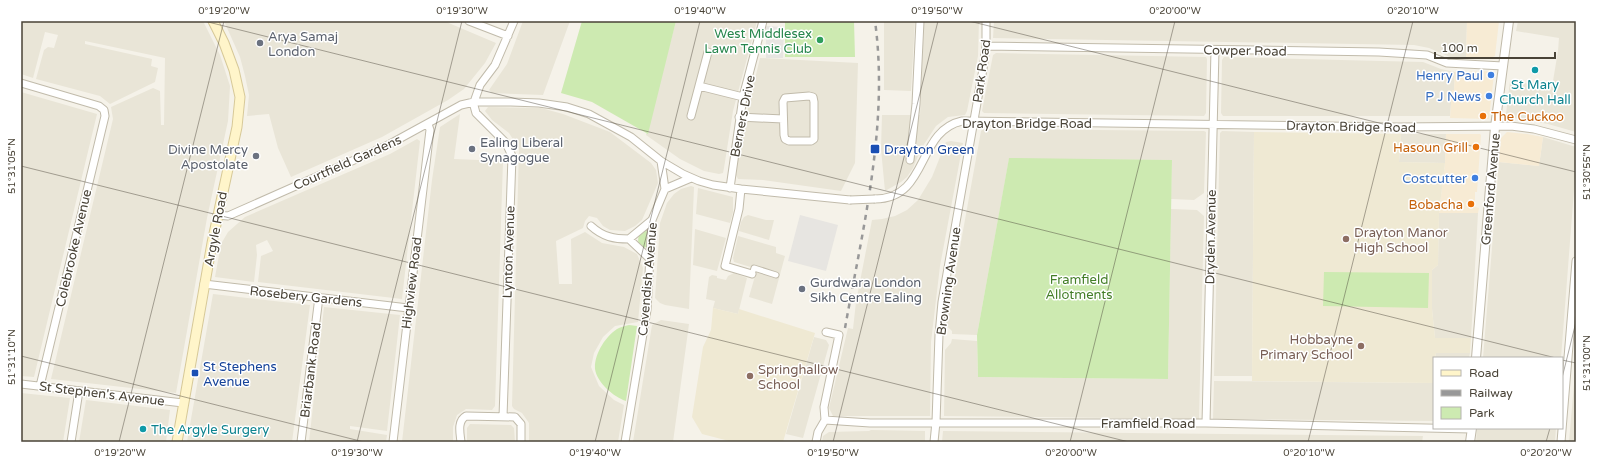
<svg xmlns="http://www.w3.org/2000/svg" width="1597" height="463" viewBox="0 0 1597 463" font-family="'Varela Round',sans-serif">
<style>
.residential{fill:#e9e5d7}
.commercial{fill:#f7ebd4}
.education{fill:#efe9d3}
.green{fill:#cdeab1}
.parking{fill:#e7e5e1}
.lines{fill:none;stroke-linecap:round;stroke-linejoin:round}
.pedestrian-casing{stroke:#c1bbab;stroke-width:7}
.minor-casing{stroke:#c1bbab;stroke-width:9}
.tertiary-casing{stroke:#c1bbab;stroke-width:10}
.secondary-casing{stroke:#d7c998;stroke-width:11}
.pedestrian{stroke:#fff;stroke-width:5}
.minor{stroke:#fff;stroke-width:7}
.tertiary{stroke:#fff;stroke-width:8}
.secondary{stroke:#fff5ca;stroke-width:9}
.rail{stroke:#989898;stroke-width:2.5;stroke-dasharray:5 5;stroke-linecap:butt}
.minor-bridge-casing{stroke:#c1bbab;stroke-width:9;stroke-linecap:butt}
.minor-bridge{stroke:#fff;stroke-width:7}
.ticks{fill:none;stroke:#494337;stroke-width:1;stroke-opacity:0.45}
.leisure-dot{fill:#2e9e5b;stroke:#fff;stroke-width:1.5}
.worship-dot{fill:#6b7280;stroke:#fff;stroke-width:1.5}
.culture-dot{fill:#0f9aa8;stroke:#fff;stroke-width:1.5}
.shop-dot{fill:#3f7fe0;stroke:#fff;stroke-width:1.5}
.food-dot{fill:#e8710a;stroke:#fff;stroke-width:1.5}
.transit-dot{fill:#1a4fb4;stroke:#fff;stroke-width:1.5}
.education-dot{fill:#8d6e63;stroke:#fff;stroke-width:1.5}
.labels{text-anchor:middle;stroke-width:3;stroke-linejoin:round;paint-order:stroke}
.leisure-label{font-size:13px;fill:#27864d;stroke:#fff;text-anchor:end}
.worship-label{font-size:13px;fill:#5b616d;stroke:#fff;text-anchor:start}
.street-label{font-size:13px;fill:#494337;stroke:#fff}
.shop-label{font-size:13px;fill:#366cbe;stroke:#fff;text-anchor:end}
.culture-label{font-size:13px;fill:#0d838f;stroke:#fff}
.food-label{font-size:13px;fill:#c56008;stroke:#fff;text-anchor:end}
.transit-label{font-size:13px;fill:#164399;stroke:#fff;text-anchor:start}
.education-label{font-size:13px;fill:#785e54;stroke:#fff;text-anchor:start}
.park-label{font-size:13px;fill:#437e27;stroke:#fff}
.neatline{fill:none;stroke:#494337;stroke-width:1.5}
.ticks-label{font-size:10px;text-anchor:middle;fill:#494337}
</style>
<rect width="100%" height="100%" fill="#f5f2e9"/>
<path class="residential" d="M 21,21 L 203,21 L 220,55 L 230,86 L 228,121 L 207,218 L 176,393 L 51,379 L 113,119 L 111,107 L 153,88 L 160,91 L 161,125 L 164,125 L 165,58 L 85,41 L 85,44 L 152,59 L 151,66 L 158,68 L 155,82 L 110,104 L 100,96 L 36,79 L 44,50 L 48,47 L 54,48 L 58,35 L 45,32 L 33,78 L 21,74 Z
M 224,21 L 444,21 L 496,43 L 485,63 L 464,89 L 448,100 L 382,137 L 291,177 L 278,148 L 269,114 L 247,116 L 249,95 L 245,76 L 240,57 Z
M 523,21 L 570,21 L 543,95 L 492,93 L 489,90 L 507,64 Z
M 676,21 L 757,21 L 733,111 L 724,168 L 723,173 L 719,174 L 704,171 L 680,159 L 646,135 Z
M 884,21 L 915,21 L 911,91 L 884,90 Z
M 924,21 L 979,21 L 978,56 L 967,111 L 965,115 L 948,117 L 936,126 L 921,149 L 913,168 L 907,177 L 901,182 L 885,191 L 881,149 L 882,115 L 920,115 Z
M 994,21 L 1467,21 L 1466,57 L 1450,57 L 1429,48 L 1414,45 L 993,38 Z
M 1518,21 L 1576,21 L 1576,132 L 1548,124 L 1509,117 L 1506,114 L 1510,81 L 1552,87 L 1558,51 L 1559,38 L 1516,31 Z
M 996,53 L 1206,57 L 1207,59 L 1206,113 L 1204,116 L 984,113 L 982,111 L 993,55 Z
M 1224,57 L 1423,62 L 1441,69 L 1455,72 L 1454,90 L 1452,91 L 1450,116 L 1223,116 L 1221,113 L 1222,60 Z
M 760,58 L 858,63 L 855,163 L 841,191 L 763,180 L 738,179 L 736,175 L 741,138 Z
M 21,92 L 97,114 L 34,377 L 21,376 Z
M 488,107 L 541,108 L 563,114 L 610,132 L 651,163 L 656,170 L 658,183 L 642,220 L 635,226 L 625,231 L 610,230 L 603,226 L 597,218 L 589,216 L 585,221 L 583,228 L 556,241 L 559,284 L 572,284 L 571,239 L 585,232 L 602,243 L 624,247 L 637,254 L 643,268 L 638,322 L 615,326 L 603,337 L 594,353 L 591,367 L 599,386 L 614,400 L 624,405 L 618,442 L 529,442 L 529,423 L 522,413 L 514,409 L 512,406 L 519,149 L 509,133 L 492,120 L 485,111 Z
M 460,114 L 454,159 L 503,161 L 495,406 L 492,410 L 466,409 L 457,415 L 453,427 L 453,442 L 402,442 L 432,180 L 440,127 Z
M 983,129 L 1204,131 L 1206,132 L 1204,193 L 1194,200 L 1171,199 L 1172,160 L 1009,159 L 977,335 L 952,334 L 952,331 L 946,325 L 981,131 Z
M 1222,131 L 1254,132 L 1252,376 L 1214,376 L 1220,133 Z
M 1401,134 L 1446,134 L 1445,163 L 1399,162 Z
M 1543,137 L 1576,147 L 1576,164 L 1561,358 L 1483,358 L 1499,162 L 1539,166 Z
M 417,139 L 420,141 L 402,299 L 258,282 L 261,256 L 273,251 L 267,240 L 256,245 L 257,255 L 254,282 L 215,277 L 221,244 L 228,232 L 245,217 L 390,154 Z
M 951,141 L 963,143 L 940,266 L 931,342 L 930,416 L 833,416 L 829,408 L 848,328 L 853,329 L 856,302 L 872,220 L 882,219 L 895,216 L 907,210 L 918,200 L 932,177 L 946,142 Z
M 691,186 L 694,187 L 689,309 L 665,305 L 660,303 L 655,298 L 660,223 L 667,203 L 674,194 L 681,189 Z
M 698,188 L 733,197 L 733,212 L 730,223 L 696,214 Z
M 1171,209 L 1197,210 L 1204,216 L 1199,419 L 944,416 L 945,350 L 951,343 L 952,339 L 977,341 L 978,377 L 1168,379 Z
M 1439,213 L 1478,213 L 1471,338 L 1435,338 L 1432,309 L 1432,270 L 1438,265 Z
M 748,215 L 766,220 L 774,220 L 769,240 L 739,231 L 741,222 L 744,217 Z
M 695,229 L 726,238 L 717,271 L 693,265 Z
M 738,236 L 776,247 L 776,253 L 785,256 L 772,304 L 749,297 L 757,269 L 734,262 L 733,258 Z
M 734,273 L 747,278 L 738,314 L 713,308 L 715,301 L 706,299 L 709,277 L 712,275 L 717,276 L 717,278 L 726,280 L 728,276 Z
M 213,294 L 310,305 L 292,442 L 187,442 Z
M 324,307 L 400,315 L 387,431 L 350,426 L 350,429 L 387,435 L 386,442 L 309,442 Z
M 661,320 L 689,324 L 673,442 L 633,442 L 652,325 Z
M 814,337 L 826,340 L 829,345 L 803,438 L 786,434 Z
M 1436,353 L 1470,353 L 1469,358 L 1435,358 Z
M 1576,361 L 1576,442 L 1569,442 Z
M 1214,381 L 1434,383 L 1434,421 L 1213,419 Z
M 21,393 L 70,398 L 63,442 L 21,442 Z
M 86,400 L 170,410 L 166,442 L 79,442 Z
M 470,424 L 511,425 L 514,428 L 515,442 L 467,442 L 467,428 Z
M 1477,428 L 1556,428 L 1555,442 L 1476,442 Z
M 871,430 L 925,431 L 925,442 L 822,442 L 823,436 L 829,432 L 869,431 Z
M 943,431 L 1423,436 L 1422,442 L 942,442 Z"/>
<path class="commercial" d="M 1467,21 L 1499,21 L 1495,56 L 1493,57 L 1466,57 Z
M 1493,71 L 1494,74 L 1489,119 L 1450,118 L 1452,90 L 1454,90 L 1455,72 Z
M 1507,132 L 1527,134 L 1543,137 L 1539,166 L 1499,162 L 1501,138 Z
M 1446,134 L 1480,134 L 1481,135 L 1477,192 L 1475,192 L 1475,207 L 1479,208 L 1478,213 L 1439,213 L 1445,163 Z"/>
<path class="education" d="M 1254,132 L 1401,134 L 1399,162 L 1445,163 L 1439,213 L 1438,265 L 1432,270 L 1432,309 L 1435,338 L 1471,338 L 1470,353 L 1436,353 L 1435,358 L 1434,358 L 1434,383 L 1252,381 Z
M 713,308 L 738,314 L 739,309 L 815,333 L 783,442 L 733,442 L 702,434 L 692,417 L 703,347 L 711,330 Z"/>
<path class="green" d="M 582,21 L 676,21 L 648,134 L 592,102 L 561,93 Z
M 785,21 L 854,21 L 855,57 L 785,57 Z
M 1009,158 L 1172,160 L 1168,379 L 978,377 L 977,335 Z
M 642,229 L 647,230 L 646,247 L 644,248 C 635,243 638,237 642,229 Z
M 1324,272 L 1429,273 L 1428,308 L 1323,306 Z
M 629,325 L 637,326 L 626,401 C 614,397 597,383 595,369 C 594,354 606,336 617,329 C 620,327 625,326 629,325 Z"/>
<path class="parking" d="M 766,26 L 784,27 L 783,58 L 766,58 Z
M 800,215 L 838,225 L 826,271 L 788,261 Z"/>
<g class="lines">
<g class="pedestrian-casing">
<path id="pedestrian" d="M 752,274 L 754,268 L 776,275"/>
</g>
<g class="minor-casing">
<path id="minor" d="M 469,21 L 508,36
M 986,46 L 1379,52 L 1427,55 L 1447,63 L 1503,66
M 21,83 L 99,106 L 104,110 L 105,116 L 40,386
M 699,86 L 743,97
M 809,96 L 813,97 L 814,102 L 814,139 L 811,141 L 789,141 L 785,139 L 784,135 L 783,102 L 785,98 Z
M 473,102 L 476,113 L 506,143 L 512,156 L 503,417
M 474,102 L 480,85 L 495,65 L 514,21
M 691,116 L 708,52
M 739,117 L 783,119
M 910,160 L 916,104 L 920,21
M 661,161 L 665,189
M 730,188 L 743,97 L 763,21
M 741,189 L 739,209 L 725,266 L 752,274
M 875,199 C 929,199 916,131 962,121 L 1398,127 L 1511,126 L 1534,129 L 1576,140
M 217,215 L 228,216 L 388,145 L 461,105 L 474,102 L 511,102 L 539,103 L 567,107 L 589,114 L 631,137 L 661,161 L 683,174 L 699,181 L 713,185 L 741,189 L 850,200
M 591,226 C 603,237 614,239 629,239 L 649,258
M 629,239 L 652,220
M 204,284 L 408,308
M 21,384 L 183,403
M 825,420 L 870,423 L 1206,423 L 1471,429
M 1206,423 L 1215,50
M 71,442 L 79,391
M 301,442 L 319,297
M 393,442 L 430,130 L 428,124
M 461,442 C 460,433 457,421 466,416 L 515,417 L 521,424 L 521,442
M 625,442 L 647,310 L 652,220 L 665,189 L 691,178
M 816,442 L 818,432 L 825,420 L 824,407 L 839,335 L 826,332
M 934,442 L 936,422 L 939,335 L 942,302 L 983,69 L 986,46 L 986,21
M 1561,442 L 1576,261"/>
</g>
<g class="tertiary-casing">
<path id="tertiary" d="M 1476,358 L 1495,127 L 1509,21
M 1470,442 L 1472,428"/>
</g>
<g class="secondary-casing">
<path id="secondary" d="M 177,442 L 212,243 L 237,127 L 240,97 L 234,70 L 224,43 L 213,21"/>
</g>
<use href="#pedestrian" class="pedestrian"/>
<use href="#minor" class="minor"/>
<use href="#tertiary" class="tertiary"/>
<use href="#secondary" class="secondary"/>
<path class="rail" d="M 845,328 C 863,227 889,124 875,21"/>
<g class="minor-bridge-casing">
<path id="minor-bridge" d="M 850,200 L 875,199"/>
</g>
<use href="#minor-bridge" class="minor-bridge"/>
</g>
<path class="ticks" d="M 204,21 L 1556,358M 969,21 L 1576,172M 21,166 L 1129,442M 21,356 L 364,442M 1562,360 L 1576,363M 1562,378 L 1576,322M 119,442 L 224,21M 357,442 L 462,21M 595,442 L 700,21M 833,442 L 938,21M 1070,442 L 1175,21M 1308,442 L 1413,21M 1546,442 L 1550,428"/>
<circle class="leisure-dot" cx="820" cy="40" r="4"/>
<g class="worship-dot">
<circle cx="260" cy="43" r="4"/>
<circle cx="472" cy="149" r="4"/>
<circle cx="256" cy="156" r="4"/>
<circle cx="802" cy="289" r="4"/>
</g>
<g class="culture-dot">
<circle cx="1535" cy="70" r="4"/>
<circle cx="143" cy="429" r="4"/>
</g>
<g class="shop-dot">
<circle cx="1491" cy="75" r="4"/>
<circle cx="1489" cy="96" r="4"/>
<circle cx="1475" cy="178" r="4"/>
</g>
<g class="food-dot">
<circle cx="1483" cy="116" r="4"/>
<circle cx="1476" cy="147" r="4"/>
<circle cx="1471" cy="204" r="4"/>
</g>
<g class="transit-dot">
<rect x="870" y="144" width="10" height="10" rx="2"/>
<rect x="191" y="369" width="8" height="8" rx="2"/>
</g>
<g class="education-dot">
<circle cx="1346" cy="239" r="4"/>
<circle cx="1361" cy="346" r="4"/>
<circle cx="750" cy="376" r="4"/>
</g>
<g class="labels">
<g class="leisure-label">
<text x="812" y="38">West Middlesex<tspan x="812" dy="15">Lawn Tennis Club</tspan></text>
</g>
<g class="worship-label">
<text x="268" y="41">Arya Samaj<tspan x="268" dy="15">London</tspan></text>
<text x="480" y="147">Ealing Liberal<tspan x="480" dy="15">Synagogue</tspan></text>
<text x="248" y="154" text-anchor="end">Divine Mercy<tspan x="248" dy="15">Apostolate</tspan></text>
<text x="810" y="287">Gurdwara London<tspan x="810" dy="15">Sikh Centre Ealing</tspan></text>
</g>
<g class="street-label">
<text transform="translate(1245 50) rotate(1)" y="5">Cowper Road</text>
<text transform="translate(981 71) rotate(-82)" y="5">Park Road</text>
<text transform="translate(742 116) rotate(-79)" y="5">Berners Drive</text>
<text x="1027" y="128">Drayton Bridge Road</text>
<text transform="translate(1351 126) rotate(1)" y="5">Drayton Bridge Road</text>
<text transform="translate(347 162) rotate(-24)" y="5">Courtfield Gardens</text>
<text transform="translate(1490 189) rotate(-85)" y="5">Greenford Avenue</text>
<text transform="translate(215 229) rotate(-79)" y="5">Argyle Road</text>
<text transform="translate(1210 237) rotate(-89)" y="5">Dryden Avenue</text>
<text transform="translate(73 248) rotate(-77)" y="5">Colebrooke Avenue</text>
<text transform="translate(508 252) rotate(-88)" y="5">Lynton Avenue</text>
<text transform="translate(647 279) rotate(-85)" y="5">Cavendish Avenue</text>
<text transform="translate(948 281) rotate(-82)" y="5">Browning Avenue</text>
<text transform="translate(411 283) rotate(-83)" y="5">Highview Road</text>
<text transform="translate(306 296) rotate(6)" y="5">Rosebery Gardens</text>
<text transform="translate(310 370) rotate(-83)" y="5">Briarbank Road</text>
<text transform="translate(102 393) rotate(7)" y="5">St Stephen's Avenue</text>
<text x="1148" y="428">Framfield Road</text>
</g>
<g class="shop-label">
<text x="1483" y="80">Henry Paul</text>
<text x="1481" y="101">P J News</text>
<text x="1467" y="183">Costcutter</text>
</g>
<g class="culture-label">
<text x="1535" y="89">St Mary<tspan x="1535" dy="15">Church Hall</tspan></text>
<text x="151" y="434" text-anchor="start">The Argyle Surgery</text>
</g>
<g class="food-label">
<text x="1491" y="121" text-anchor="start">The Cuckoo</text>
<text x="1468" y="152">Hasoun Grill</text>
<text x="1463" y="209">Bobacha</text>
</g>
<g class="transit-label">
<text x="884" y="154">Drayton Green</text>
<text x="203" y="371">St Stephens<tspan x="203" dy="15">Avenue</tspan></text>
</g>
<g class="education-label">
<text x="1354" y="237">Drayton Manor<tspan x="1354" dy="15">High School</tspan></text>
<text x="1353" y="344" text-anchor="end">Hobbayne<tspan x="1353" dy="15">Primary School</tspan></text>
<text x="758" y="374">Springhallow<tspan x="758" dy="15">School</tspan></text>
</g>
<g class="park-label">
<text x="1079" y="284">Framfield<tspan x="1079" dy="15">Allotments</tspan></text>
</g>
</g>
<rect width="1597" height="463" fill="none" stroke="#ffffff" stroke-width="44"/>
<rect x="1433" y="357" width="130" height="72" fill="#ffffff" stroke="#b6b4af"/>
<rect x="1441" y="370" width="20" height="6" fill="#fff5ca" stroke="#b6b4af"/>
<text x="1469" y="377" font-size="12" fill="#494337">Road</text>
<rect x="1441" y="390" width="20" height="6" fill="#989898" stroke="#b6b4af"/>
<text x="1469" y="397" font-size="12" fill="#494337">Railway</text>
<rect x="1441" y="407" width="20" height="12" fill="#cdeab1" stroke="#b6b4af"/>
<text x="1469" y="417" font-size="12" fill="#494337">Park</text>
<path d="M1435 52v6h120v-6" fill="none" stroke="#494337" stroke-width="2"/>
<text x="1441" y="52" font-size="12" fill="#494337" stroke="#ffffff" stroke-width="3" paint-order="stroke">100 m</text>
<rect x="22" y="22" width="1553" height="419" class="neatline"/>
<g class="ticks-label">
<text x="224" y="14">0°19'20"W</text>
<text x="462" y="14">0°19'30"W</text>
<text x="700" y="14">0°19'40"W</text>
<text x="937" y="14">0°19'50"W</text>
<text x="1175" y="14">0°20'00"W</text>
<text x="1413" y="14">0°20'10"W</text>
<text transform="translate(11 166) rotate(-90)" y="4">51°31'05"N</text>
<text transform="translate(1586 172) rotate(-90)" y="4">51°30'55"N</text>
<text transform="translate(11 357) rotate(-90)" y="4">51°31'10"N</text>
<text transform="translate(1586 363) rotate(-90)" y="4">51°31'00"N</text>
<text x="120" y="456">0°19'20"W</text>
<text x="357" y="456">0°19'30"W</text>
<text x="595" y="456">0°19'40"W</text>
<text x="833" y="456">0°19'50"W</text>
<text x="1071" y="456">0°20'00"W</text>
<text x="1309" y="456">0°20'10"W</text>
<text x="1546" y="456">0°20'20"W</text>
</g>
</svg>
